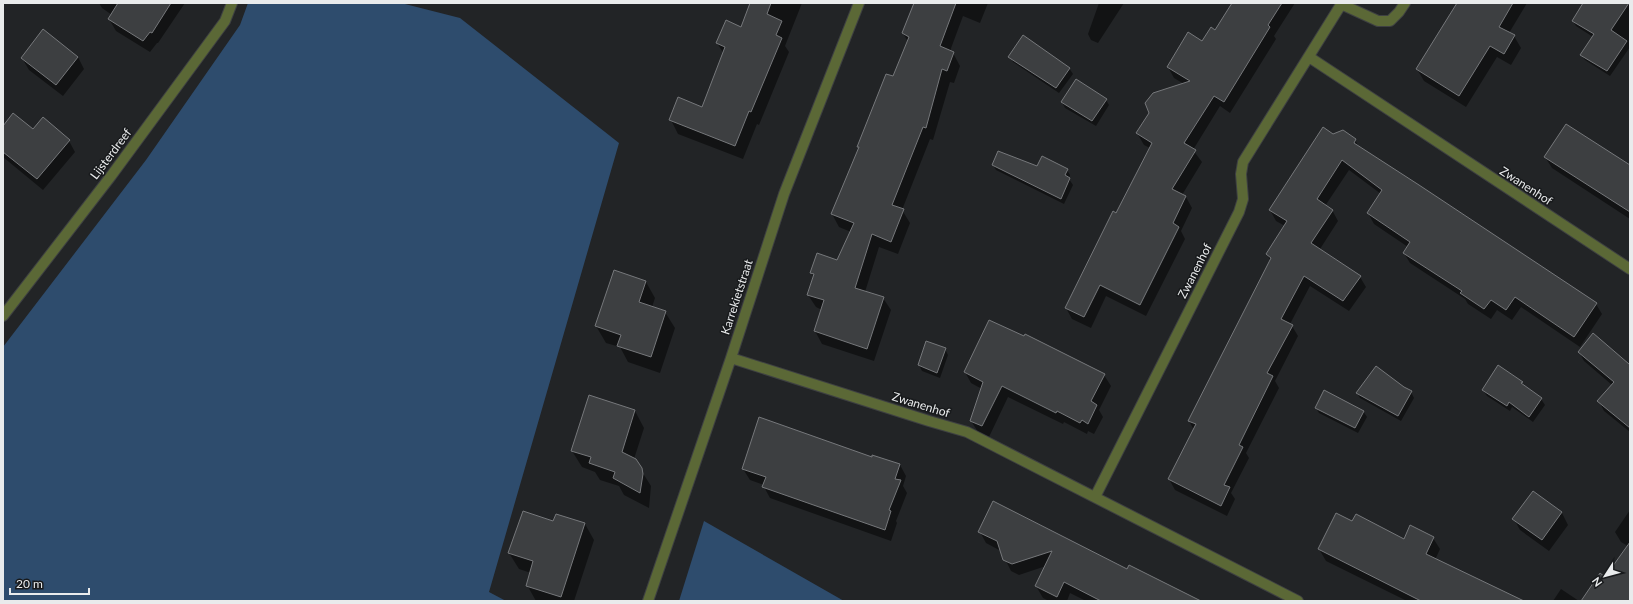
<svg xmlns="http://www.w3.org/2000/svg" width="1633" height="604" viewBox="0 0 1633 604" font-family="Lato,sans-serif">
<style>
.green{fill:#2e4c6d}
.shadow{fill:#0007}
.building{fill:#3d3f41;stroke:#76787b}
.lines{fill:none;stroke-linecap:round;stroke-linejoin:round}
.minor-casing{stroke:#3e4042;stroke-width:12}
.minor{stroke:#5b6836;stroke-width:10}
.labels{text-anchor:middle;stroke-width:3;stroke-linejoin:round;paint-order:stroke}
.street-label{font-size:12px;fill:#e9ebec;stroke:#181a1c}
</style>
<rect width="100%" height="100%" fill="#222426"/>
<path class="green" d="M 248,3 L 401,3 L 460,18 L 619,143 L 489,592 L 506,601 L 3,601 L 3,347 L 146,160 L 240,25 Z
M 704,521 L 844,601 L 679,601 Z"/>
<path class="shadow" d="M 99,3 L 185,3 L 158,43 L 157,43 L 150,52 L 116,31 L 109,19 L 112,15 L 102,8 Z
M 751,3 L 802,3 L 785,46 L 789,52 L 759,125 L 757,124 L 743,159 L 678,134 L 671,120 L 702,108 L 724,54 L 717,43 L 741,28 Z
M 935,3 L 988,3 L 980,23 L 963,16 L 950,51 L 953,53 L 960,66 L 954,83 L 950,82 L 933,140 L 930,139 L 902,210 L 910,223 L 898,254 L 879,247 L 865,292 L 883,298 L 891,310 L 874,361 L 822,344 L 815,331 L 822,310 L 816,307 L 808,295 L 814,277 L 811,273 L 837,261 L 851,232 L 839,227 L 832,214 L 859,149 L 858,147 L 893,78 L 908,42 L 903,33 Z
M 1099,3 L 1124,3 L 1098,43 L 1091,40 L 1088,34 Z
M 1233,3 L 1295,3 L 1274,36 L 1276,39 L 1230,113 L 1220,106 L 1193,150 L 1202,162 L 1182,195 L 1186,197 L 1192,208 L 1181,231 L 1185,239 L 1146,316 L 1106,296 L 1091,328 L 1072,319 L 1066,308 L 1117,214 L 1150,148 L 1144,145 L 1137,133 L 1184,84 L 1174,78 L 1168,67 L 1203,43 L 1215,31 Z
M 1457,3 L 1527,3 L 1509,33 L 1514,36 L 1521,48 L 1511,65 L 1497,57 L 1466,107 L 1424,81 L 1417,69 Z
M 1584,3 L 1627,3 L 1630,5 L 1630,47 L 1610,76 L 1585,60 L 1581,55 L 1593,37 L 1576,26 L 1573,21 Z
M 78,57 L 84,69 L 63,96 L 29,70 L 22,58 Z
M 1010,57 L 1069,68 L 1073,74 L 1059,93 L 1013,62 Z
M 1106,100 L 1109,105 L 1096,126 L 1065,108 L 1062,102 Z
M 3,127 L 69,141 L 75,152 L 43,190 L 3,157 Z
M 1333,135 L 1355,140 L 1360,149 L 1596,304 L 1602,314 L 1580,347 L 1521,307 L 1512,320 L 1497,310 L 1491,319 L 1468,304 L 1465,299 L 1410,263 L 1404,253 L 1408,247 L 1374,224 L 1368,213 L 1381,194 L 1349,170 L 1325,206 L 1332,210 L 1338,221 L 1320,249 L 1360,277 L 1366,287 L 1349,311 L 1310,286 L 1290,324 L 1292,326 L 1298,336 L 1275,381 L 1279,388 L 1246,453 L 1249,458 L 1231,493 L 1235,499 L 1227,516 L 1175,490 L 1169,479 L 1194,430 L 1189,421 L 1270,260 L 1267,254 L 1285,226 L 1276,221 L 1270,210 Z
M 1545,157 L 1628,165 L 1630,162 L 1630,219 L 1552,168 Z
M 993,165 L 1067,170 L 1070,175 L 1069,179 L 1073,185 L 1064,204 L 996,170 Z
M 646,282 L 655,298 L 652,307 L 665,312 L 675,328 L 660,373 L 628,362 L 620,347 L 606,343 L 596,326 Z
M 927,343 L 945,349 L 948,355 L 940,378 L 922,371 L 919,365 Z
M 1579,352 L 1630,366 L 1630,432 L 1604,411 L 1599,401 L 1612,385 L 1584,361 Z
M 965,372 L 1104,375 L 1111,386 L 1099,410 L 1103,417 L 1094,434 L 1088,431 L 1087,434 L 1064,422 L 1063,424 L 1008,397 L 989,437 L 978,432 L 971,421 L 982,389 L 971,383 Z
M 1522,382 L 1524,387 L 1541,399 L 1545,405 L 1533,422 L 1512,407 L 1510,411 L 1487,396 L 1483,390 Z
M 1411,392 L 1414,398 L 1401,421 L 1360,398 L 1357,393 Z
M 590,397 L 635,411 L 644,428 L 634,459 L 651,486 L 649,508 L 624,495 L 619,486 L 600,480 L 595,472 L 582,467 L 572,451 Z
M 1316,408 L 1363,411 L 1367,417 L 1358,433 L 1319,413 Z
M 872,459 L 900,465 L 906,476 L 903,486 L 907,493 L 896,521 L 897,523 L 891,541 L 770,498 L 764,487 L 764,485 L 750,480 L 743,469 Z
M 1533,492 L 1562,513 L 1568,525 L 1549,551 L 1520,530 L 1514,519 Z
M 1630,510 L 1630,601 L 1582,601 L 1605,578 L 1628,546 L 1621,542 L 1615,532 Z
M 554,522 L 585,524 L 594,540 L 574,601 L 536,601 L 527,585 L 531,573 L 519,569 L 509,553 Z
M 1353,522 L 1404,541 L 1433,538 L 1440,549 L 1435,560 L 1522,601 L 1407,601 L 1326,561 L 1319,549 Z
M 980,532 L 1127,570 L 1198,601 L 1086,601 L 1070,593 L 1067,601 L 1049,601 L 1043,598 L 1036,586 L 1046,566 L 1019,575 L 1011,571 L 1001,551 L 986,543 Z
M 1561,589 L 1579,601 L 1553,601 Z"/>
<path class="building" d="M 118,3 L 171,3 L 152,33 L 150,32 L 143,41 L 108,19 Z
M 750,3 L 771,3 L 767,14 L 782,21 L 776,35 L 782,38 L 751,112 L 749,111 L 735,146 L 669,120 L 678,97 L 702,107 L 725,47 L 716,43 L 726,20 L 741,27 Z
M 914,3 L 956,3 L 940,46 L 954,52 L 947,71 L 942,69 L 926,128 L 923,127 L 892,205 L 904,209 L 891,242 L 872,234 L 855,288 L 884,297 L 867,349 L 814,331 L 824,300 L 807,295 L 814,274 L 810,273 L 817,253 L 837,260 L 854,223 L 831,214 L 859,147 L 857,147 L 886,74 L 893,76 L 909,37 L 902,33 Z
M 1232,3 L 1282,3 L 1268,25 L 1270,27 L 1224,102 L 1214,96 L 1184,143 L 1196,150 L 1172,189 L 1186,196 L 1173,223 L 1179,227 L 1140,305 L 1100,285 L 1084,317 L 1065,308 L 1113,211 L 1116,213 L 1152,143 L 1136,133 L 1149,113 L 1145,103 L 1153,93 L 1190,81 L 1167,67 L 1188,32 L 1202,41 L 1211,27 L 1215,30 Z
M 1457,3 L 1513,3 L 1499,27 L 1515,35 L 1504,54 L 1490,46 L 1459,96 L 1416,69 Z
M 1583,3 L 1629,3 L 1611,30 L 1627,41 L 1607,71 L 1580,55 L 1594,34 L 1572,21 Z
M 43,29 L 78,57 L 56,85 L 21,58 Z
M 1023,35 L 1070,68 L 1056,88 L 1008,57 Z
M 1076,79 L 1107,99 L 1092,121 L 1061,102 Z
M 13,113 L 33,129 L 43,117 L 70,140 L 37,179 L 3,152 L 3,126 Z
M 1566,124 L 1630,165 L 1630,212 L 1544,157 Z
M 1323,127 L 1333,134 L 1343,130 L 1356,139 L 1354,143 L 1419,185 L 1597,303 L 1574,337 L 1515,297 L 1506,310 L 1491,300 L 1484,309 L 1460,293 L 1462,291 L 1403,253 L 1410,242 L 1367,213 L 1382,190 L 1342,160 L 1317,199 L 1333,210 L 1311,243 L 1361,276 L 1343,301 L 1304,276 L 1281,319 L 1293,325 L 1267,373 L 1273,376 L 1239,445 L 1243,447 L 1224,485 L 1230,487 L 1221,506 L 1168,479 L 1196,424 L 1188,421 L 1271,258 L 1266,254 L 1287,221 L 1269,210 Z
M 998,151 L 1037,166 L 1042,156 L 1068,169 L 1065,175 L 1070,178 L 1061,199 L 992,165 Z
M 614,270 L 646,281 L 639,302 L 666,311 L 651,357 L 617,346 L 621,335 L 595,326 Z
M 989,320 L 1024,336 L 1025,334 L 1105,374 L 1091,401 L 1097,405 L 1088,424 L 1082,420 L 1080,423 L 1057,411 L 1056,413 L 1002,386 L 982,426 L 970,421 L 983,382 L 964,372 Z
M 1593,333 L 1629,364 L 1630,363 L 1630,428 L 1597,401 L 1614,382 L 1578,352 Z
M 926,341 L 946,348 L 937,373 L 918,365 Z
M 1498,365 L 1523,382 L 1521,383 L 1542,398 L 1529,417 L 1509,402 L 1507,406 L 1482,390 Z
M 1376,366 L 1404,387 L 1412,391 L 1398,416 L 1356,393 Z
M 1324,390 L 1364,411 L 1355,428 L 1315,408 Z
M 589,395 L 635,410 L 622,452 L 636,459 L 642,468 L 643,474 L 640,493 L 613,478 L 615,472 L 589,463 L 591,457 L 571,451 Z
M 759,417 L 872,457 L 872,455 L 900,464 L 895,479 L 901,480 L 889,510 L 891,511 L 885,530 L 762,487 L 766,477 L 742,469 Z
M 1533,491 L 1562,512 L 1542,540 L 1512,519 Z
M 993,501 L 1127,569 L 1129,565 L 1201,601 L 1101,601 L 1064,582 L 1057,597 L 1035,586 L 1052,551 L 1012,564 L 1003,560 L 997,541 L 978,532 Z
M 523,511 L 553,521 L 556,514 L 585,523 L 561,597 L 526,586 L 533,561 L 508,553 Z
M 1336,513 L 1352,521 L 1356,514 L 1404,539 L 1410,525 L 1434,537 L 1426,554 L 1524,601 L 1421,601 L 1318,549 Z
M 1630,542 L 1630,601 L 1581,601 L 1600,573 L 1605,577 Z"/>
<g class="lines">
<g class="minor-casing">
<path id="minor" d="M 1341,4 L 1378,21 L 1390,21 L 1399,12 L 1405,3
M 1309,57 L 1630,269
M 3,316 L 111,176 L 225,21 L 232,3
M 731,358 L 929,421 L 967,432 L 1298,601
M 1095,497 L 1239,212 L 1243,199 L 1241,174 L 1243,162 L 1342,3
M 648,601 L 731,358 L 784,194 L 859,3"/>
</g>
<use href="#minor" class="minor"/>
</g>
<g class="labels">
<g class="street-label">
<text transform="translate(111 154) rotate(-53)" y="4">Lijsterdreef</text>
<text transform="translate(1526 186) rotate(33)" y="4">Zwanenhof</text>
<text transform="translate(1195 271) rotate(-63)" y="4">Zwanenhof</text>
<text transform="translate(737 297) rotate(-72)" y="4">Karrekietstraat</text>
<text transform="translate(921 405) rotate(17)" y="4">Zwanenhof</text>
</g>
</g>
<rect width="1633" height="604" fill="none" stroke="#e9ebec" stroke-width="8"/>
<g transform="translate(1605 576) rotate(234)" stroke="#181a1c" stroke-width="3" paint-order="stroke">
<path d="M0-3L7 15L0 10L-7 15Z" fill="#e9ebec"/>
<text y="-6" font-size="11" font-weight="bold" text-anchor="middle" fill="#e9ebec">N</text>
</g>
<path d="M10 588v6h79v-6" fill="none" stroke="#e9ebec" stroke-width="2"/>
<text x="16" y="588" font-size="12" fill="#e9ebec" stroke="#181a1c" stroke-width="3" paint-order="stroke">20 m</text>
</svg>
